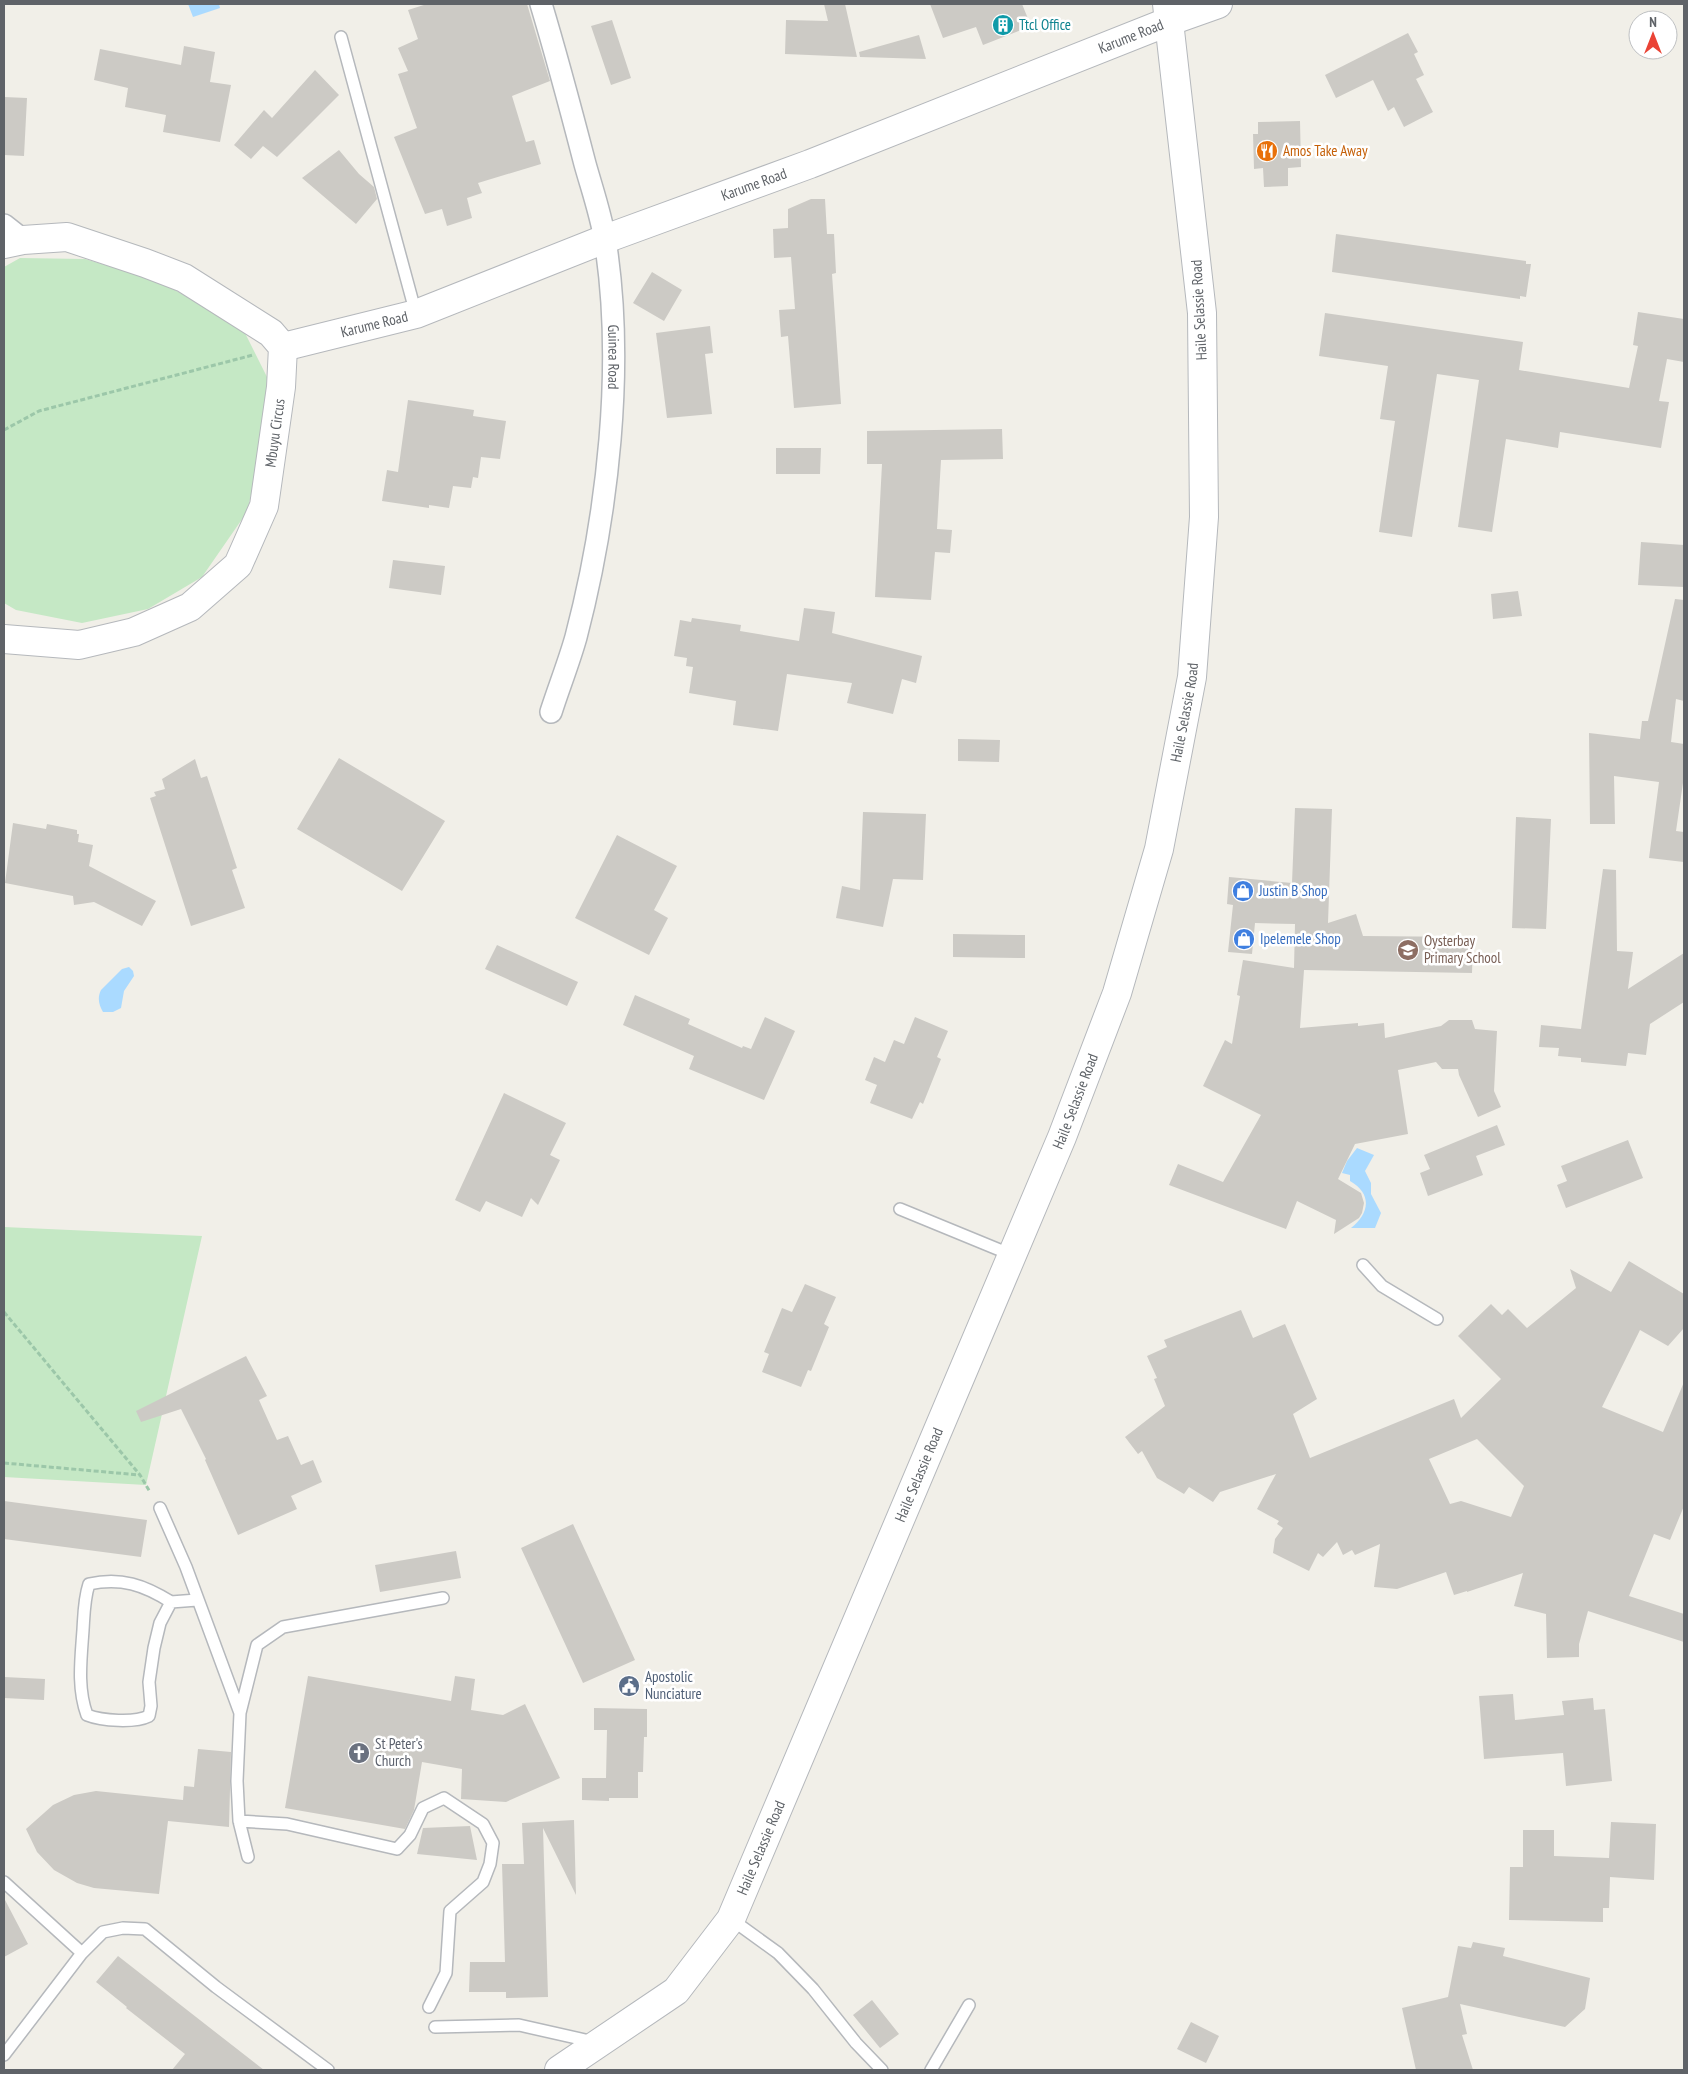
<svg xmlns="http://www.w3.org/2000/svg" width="1688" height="2074" viewBox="0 0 1688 2074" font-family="'PT Sans Narrow',sans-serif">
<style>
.green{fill:#c5e8c5}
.water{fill:#aadaff}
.building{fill:#cccac5;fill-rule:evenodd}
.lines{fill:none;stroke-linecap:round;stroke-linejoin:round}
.service-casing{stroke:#b5b8bc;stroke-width:14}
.minor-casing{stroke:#b5b8bc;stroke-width:24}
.tertiary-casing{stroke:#b5b8bc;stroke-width:30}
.path{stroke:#9cc7a9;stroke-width:3;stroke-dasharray:5 2.5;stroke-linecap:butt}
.service{stroke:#fff;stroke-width:11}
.minor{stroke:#fff;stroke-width:21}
.tertiary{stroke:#fff;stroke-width:28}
.labels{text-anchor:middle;stroke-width:5;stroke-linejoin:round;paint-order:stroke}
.culture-label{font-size:15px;fill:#0d838f;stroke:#fff;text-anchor:start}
.street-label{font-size:15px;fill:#5f6368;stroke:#fff}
.food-label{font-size:15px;fill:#c56008;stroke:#fff;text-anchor:start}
.shop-label{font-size:15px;fill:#366cbe;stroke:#fff;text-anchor:start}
.education-label{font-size:15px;fill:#785e54;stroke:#fff;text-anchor:start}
.service-label{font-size:15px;fill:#4e5e75;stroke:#fff;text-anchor:start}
.worship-label{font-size:15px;fill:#5b616d;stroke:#fff;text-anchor:start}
</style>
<rect width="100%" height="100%" fill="#f1efe8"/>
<path class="green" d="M 20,258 L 85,259 L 159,281 L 243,329 L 267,377 L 263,443 L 247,512 L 202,577 L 148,609 L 82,623 L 16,610 L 4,603 L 4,267 Z
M 4,1227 L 202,1236 L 146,1485 L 4,1477 Z"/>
<path class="water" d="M 188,4 L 219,4 L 220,8 L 193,17 Z
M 129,967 L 133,971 L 134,976 L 124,991 L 121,1008 L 113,1012 L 103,1012 C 99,1005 97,998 101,990 L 122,969 Z
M 1357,1148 L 1374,1155 L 1365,1171 L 1371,1183 L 1371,1194 L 1381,1213 L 1375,1228 L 1351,1228 C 1369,1214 1373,1194 1350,1181 L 1350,1175 L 1342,1173 L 1347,1161 Z"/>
<path class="building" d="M 427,4 L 527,4 L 550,81 L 512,96 L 526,142 L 534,140 L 541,164 L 478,183 L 482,193 L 467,198 L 472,218 L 447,226 L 442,209 L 425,214 L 394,137 L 417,128 L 398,74 L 408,71 L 398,48 L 418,39 L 408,10 Z
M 824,4 L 845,4 L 857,57 L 785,54 L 786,20 L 828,21 Z
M 930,4 L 1022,4 L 1031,26 L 983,45 L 976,27 L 943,38 Z
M 612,20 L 631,78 L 611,85 L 591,26 Z
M 1408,33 L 1418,52 L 1414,54 L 1424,75 L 1416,79 L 1433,112 L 1404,127 L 1394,107 L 1388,111 L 1373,80 L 1336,98 L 1325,75 Z
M 919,35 L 926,59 L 860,57 L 859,52 Z
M 184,46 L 215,52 L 210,82 L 231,85 L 220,142 L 163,132 L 166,115 L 125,107 L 128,88 L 94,80 L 100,49 L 181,65 Z
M 315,70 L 339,95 L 277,157 L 263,146 L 251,159 L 234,145 L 264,110 L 272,118 Z
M 4,97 L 27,98 L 24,156 L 4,155 Z
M 1300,121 L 1301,167 L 1288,168 L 1288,186 L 1264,187 L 1263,168 L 1254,169 L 1253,134 L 1258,134 L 1258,122 Z
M 339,150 L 359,174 L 374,187 L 377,199 L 356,224 L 302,178 Z
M 811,199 L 825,199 L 827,234 L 834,234 L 836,273 L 832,274 L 841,404 L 794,408 L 788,336 L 781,337 L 779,310 L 795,309 L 791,257 L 774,258 L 773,229 L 788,228 L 788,209 Z
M 1336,234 L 1526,261 L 1526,264 L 1531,264 L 1526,297 L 1520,296 L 1520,299 L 1332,272 Z
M 652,272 L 682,290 L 664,321 L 633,303 Z
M 1638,312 L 1684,319 L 1684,362 L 1667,359 L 1659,401 L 1669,402 L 1661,448 L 1560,432 L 1558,448 L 1506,439 L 1492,532 L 1458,527 L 1479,380 L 1437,374 L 1412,537 L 1379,532 L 1395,421 L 1380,419 L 1388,366 L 1319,356 L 1325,313 L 1523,342 L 1519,370 L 1629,388 L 1638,346 L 1633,345 Z
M 710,326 L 713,353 L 705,354 L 712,414 L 667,418 L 656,333 Z
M 408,400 L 474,410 L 473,416 L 506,421 L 500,459 L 481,457 L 478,478 L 473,477 L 471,488 L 453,486 L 449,508 L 429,505 L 429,508 L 382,501 L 387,470 L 398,472 Z
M 1002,429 L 1003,459 L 941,460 L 937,529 L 952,530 L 950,553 L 935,552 L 931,600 L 875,597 L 882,464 L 867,464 L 867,431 Z
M 776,448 L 821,448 L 820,474 L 776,474 Z
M 1641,542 L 1684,545 L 1684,587 L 1638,585 Z
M 393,560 L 445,566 L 441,595 L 389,588 Z
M 1518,591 L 1522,616 L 1493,619 L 1491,594 Z
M 1675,599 L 1684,600 L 1684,701 L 1676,699 L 1671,742 L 1684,744 L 1684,776 L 1676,831 L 1684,832 L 1684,862 L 1649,858 L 1659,782 L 1614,776 L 1615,824 L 1590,824 L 1589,733 L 1640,739 L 1642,721 L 1648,721 Z
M 804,608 L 835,612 L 832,633 L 922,656 L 916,683 L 902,679 L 893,714 L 847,703 L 852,683 L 787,674 L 778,731 L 733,725 L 736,701 L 689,693 L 693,667 L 686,666 L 687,658 L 674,656 L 680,620 L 691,622 L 692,618 L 741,625 L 740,631 L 799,641 Z
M 958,739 L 1000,740 L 999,762 L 958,761 Z
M 339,758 L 445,821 L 402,891 L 297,829 Z
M 195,759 L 201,778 L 207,776 L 237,868 L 232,870 L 245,908 L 191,926 L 150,798 L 156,796 L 154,792 L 165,789 L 162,779 Z
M 1295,808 L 1332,809 L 1328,923 L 1356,914 L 1363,936 L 1473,937 L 1472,973 L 1304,970 L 1300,1028 L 1358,1023 L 1358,1026 L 1384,1023 L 1385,1038 L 1441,1026 L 1449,1020 L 1472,1020 L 1475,1029 L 1497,1031 L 1494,1091 L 1501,1107 L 1478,1117 L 1459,1075 L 1458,1069 L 1442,1069 L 1436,1062 L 1398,1070 L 1408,1134 L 1355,1144 L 1338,1179 L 1361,1193 L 1364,1203 L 1362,1213 L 1359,1218 L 1334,1234 L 1336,1220 L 1297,1201 L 1286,1229 L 1169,1185 L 1178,1164 L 1223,1182 L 1261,1115 L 1203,1086 L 1225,1040 L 1232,1044 L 1240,996 L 1237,995 L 1243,960 L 1294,968 L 1295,924 L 1255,923 L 1252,954 L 1228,952 L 1233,905 L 1227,904 L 1229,877 L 1292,883 Z
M 863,812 L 926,814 L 923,880 L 893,879 L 883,927 L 836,918 L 842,886 L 860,890 Z
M 1516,817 L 1551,819 L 1546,929 L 1512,928 Z
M 13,823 L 46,829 L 47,824 L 77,830 L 77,834 L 79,834 L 78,842 L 93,845 L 89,866 L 156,901 L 142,926 L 94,902 L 74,905 L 73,896 L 5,883 Z
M 617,835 L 677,866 L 654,910 L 668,918 L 649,955 L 575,918 Z
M 1603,869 L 1616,870 L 1617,951 L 1633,952 L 1628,989 L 1684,953 L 1684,1002 L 1650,1024 L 1646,1055 L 1628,1053 L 1626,1066 L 1581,1062 L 1581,1058 L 1558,1056 L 1559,1048 L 1539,1047 L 1541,1025 L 1581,1029 Z
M 953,934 L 1025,935 L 1025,958 L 953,957 Z
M 497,945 L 578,982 L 567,1006 L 485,969 Z
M 635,995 L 690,1019 L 688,1024 L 742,1048 L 743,1046 L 751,1049 L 765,1017 L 795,1031 L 764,1100 L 689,1069 L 694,1056 L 623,1025 Z
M 915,1017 L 948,1031 L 937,1057 L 941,1059 L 923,1104 L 920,1102 L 912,1119 L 870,1103 L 877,1085 L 865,1080 L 874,1057 L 885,1062 L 894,1040 L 904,1044 Z
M 504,1093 L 566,1123 L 550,1155 L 560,1160 L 538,1205 L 531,1198 L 522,1217 L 486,1201 L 480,1212 L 455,1200 Z
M 1497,1125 L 1505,1145 L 1476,1156 L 1483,1175 L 1428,1196 L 1420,1173 L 1430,1169 L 1424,1155 Z
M 1628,1140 L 1643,1178 L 1566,1208 L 1557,1185 L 1567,1181 L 1561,1166 Z
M 1629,1261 L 1684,1294 L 1684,1328 L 1668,1346 L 1640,1330 L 1602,1407 L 1663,1432 L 1684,1382 L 1684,1506 L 1670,1540 L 1654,1534 L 1629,1596 L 1684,1614 L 1684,1642 L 1588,1611 L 1579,1644 L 1579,1657 L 1547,1658 L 1546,1614 L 1514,1606 L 1523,1573 L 1467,1592 L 1467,1591 L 1454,1595 L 1446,1572 L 1397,1589 L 1374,1587 L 1380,1544 L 1355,1555 L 1352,1550 L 1343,1555 L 1337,1542 L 1323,1557 L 1318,1553 L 1309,1571 L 1273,1553 L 1275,1539 L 1283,1528 L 1277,1524 L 1279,1521 L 1257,1509 L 1276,1474 L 1220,1492 L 1213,1502 L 1189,1487 L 1184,1494 L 1157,1478 L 1142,1451 L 1138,1454 L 1125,1437 L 1165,1406 L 1154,1379 L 1157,1378 L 1147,1356 L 1167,1347 L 1164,1340 L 1241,1310 L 1253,1338 L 1285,1324 L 1317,1399 L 1293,1414 L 1310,1458 L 1454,1399 L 1461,1418 L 1501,1379 L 1458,1336 L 1491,1304 L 1502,1315 L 1508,1309 L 1527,1328 L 1576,1288 L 1570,1269 L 1611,1292 ZM 1477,1439 L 1524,1486 L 1511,1517 L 1461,1501 L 1450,1504 L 1429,1459 Z
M 805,1284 L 836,1297 L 824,1324 L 829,1327 L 811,1371 L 808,1370 L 801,1387 L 762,1372 L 769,1354 L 764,1352 L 782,1308 L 792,1312 Z
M 246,1356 L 267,1396 L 259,1400 L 277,1440 L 288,1436 L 301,1465 L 313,1460 L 322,1482 L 291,1496 L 297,1509 L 238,1535 L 205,1460 L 206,1459 L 181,1409 L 141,1422 L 136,1411 Z
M 4,1501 L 147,1520 L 141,1557 L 4,1539 Z
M 573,1524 L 635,1660 L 583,1683 L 521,1548 Z
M 456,1551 L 461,1578 L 380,1592 L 375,1565 Z
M 308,1676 L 451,1701 L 455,1676 L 475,1679 L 471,1710 L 503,1715 L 525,1704 L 560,1778 L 506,1802 L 461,1799 L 462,1769 L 422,1762 L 414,1810 L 405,1829 L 285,1808 Z
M 4,1677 L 45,1679 L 44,1700 L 4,1698 Z
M 1513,1694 L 1515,1720 L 1564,1715 L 1562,1701 L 1593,1698 L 1594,1710 L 1605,1709 L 1612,1781 L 1566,1786 L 1563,1753 L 1484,1759 L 1479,1696 Z
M 594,1708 L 647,1709 L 647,1737 L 644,1737 L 643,1772 L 638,1772 L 638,1798 L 609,1798 L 609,1801 L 582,1800 L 582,1778 L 606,1778 L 607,1730 L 594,1730 Z
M 198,1749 L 231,1752 L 229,1827 L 168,1821 L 159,1894 L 94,1888 L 77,1883 L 54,1870 L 37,1852 L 26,1829 L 53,1805 L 74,1795 L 96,1791 L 183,1800 L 184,1786 L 194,1787 Z
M 574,1820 L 576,1895 L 543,1828 L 548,1997 L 506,1998 L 506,1992 L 469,1992 L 470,1962 L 505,1962 L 502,1864 L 524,1864 L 522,1823 Z
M 1611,1822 L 1656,1824 L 1654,1880 L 1610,1877 L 1609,1908 L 1603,1908 L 1603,1922 L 1509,1920 L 1510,1867 L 1523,1867 L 1523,1830 L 1554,1830 L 1554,1856 L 1609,1858 Z
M 470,1826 L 477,1860 L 417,1854 L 423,1828 Z
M 4,1898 L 28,1944 L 4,1957 Z
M 1473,1942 L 1505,1948 L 1503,1956 L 1590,1978 L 1585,2009 L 1565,2027 L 1460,2004 L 1467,2034 L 1462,2035 L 1473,2070 L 1416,2070 L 1402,2008 L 1448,1997 L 1458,1946 L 1471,1948 Z
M 118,1956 L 205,2024 L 264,2070 L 172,2070 L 185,2054 L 126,2008 L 127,2007 L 96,1982 Z
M 872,2000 L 899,2034 L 880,2048 L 853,2015 Z
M 1191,2022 L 1219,2036 L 1206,2063 L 1177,2049 Z"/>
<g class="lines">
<g class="service-casing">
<path id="service" d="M 341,37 L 416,314
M 900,1209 L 1012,1255
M 1363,1265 L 1382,1286 L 1437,1319
M 160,1508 L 186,1567 L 240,1713 L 237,1781 L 239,1821 L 248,1857
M 171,1602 C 144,1585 121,1577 89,1584 C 84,1599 84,1614 83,1630 C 81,1659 77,1688 87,1715 C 102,1721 135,1723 149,1716 L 151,1706 L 149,1682 L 154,1648 L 160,1623 L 171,1602 L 197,1600
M 240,1713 L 257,1645 L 283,1627 L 443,1598
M 239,1821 L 287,1824 L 397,1849 L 410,1835 L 423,1808 L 444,1798 L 483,1824 L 493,1843 L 490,1864 L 483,1882 L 450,1911 L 446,1973 L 429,2007
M 4,1882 L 82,1953
M 731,1919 L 778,1953 L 813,1989 L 856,2043 L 882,2070
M 435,2027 L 519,2025 L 594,2042
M 4,2055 L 82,1953 L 103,1932 L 123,1928 L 145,1929 L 216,1987 L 328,2070
M 931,2070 L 969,2005"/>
</g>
<g class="minor-casing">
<g id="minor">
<path id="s1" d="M 541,4 C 557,57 571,110 585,164 C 592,189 601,215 605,240 C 625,365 608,515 576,637 C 569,662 559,687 551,712"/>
<path d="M 4,225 L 23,240"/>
</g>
</g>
<g class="tertiary-casing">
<g id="tertiary">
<path d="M 4,244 L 23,240 L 67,237 L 145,263 L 184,278 L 271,333 L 283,347 L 281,387 L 264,506 L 238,565 L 190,607 L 134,632 L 79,645 L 4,639"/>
<path id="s2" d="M 283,347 L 416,314 L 605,239 L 810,164 L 1170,21 L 1218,4"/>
<path id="s3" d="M 559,2070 L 676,1991 L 731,1919 L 1062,1137 L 1117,993 L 1159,849 L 1192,677 L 1204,517 L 1202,313 L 1167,4"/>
</g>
</g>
<path class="path" d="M 4,430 L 39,411 L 253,355
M 4,1312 L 140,1475 L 150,1492
M 4,1463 L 140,1475"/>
<use href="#service" class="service"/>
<use href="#minor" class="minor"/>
<use href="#tertiary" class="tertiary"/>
</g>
<defs>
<g id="building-disc" transform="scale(1.125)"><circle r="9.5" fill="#0f9aa8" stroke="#fff"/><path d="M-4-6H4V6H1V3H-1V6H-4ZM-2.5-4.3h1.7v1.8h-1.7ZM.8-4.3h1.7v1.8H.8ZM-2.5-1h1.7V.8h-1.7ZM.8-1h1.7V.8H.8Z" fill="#fff"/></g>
<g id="restaurant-disc" transform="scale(1.125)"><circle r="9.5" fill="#e8710a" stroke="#fff"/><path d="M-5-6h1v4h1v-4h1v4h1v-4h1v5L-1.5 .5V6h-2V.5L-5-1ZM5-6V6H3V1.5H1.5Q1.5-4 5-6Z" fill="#fff"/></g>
<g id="shop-disc" transform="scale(1.125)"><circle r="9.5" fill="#3f7fe0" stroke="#fff"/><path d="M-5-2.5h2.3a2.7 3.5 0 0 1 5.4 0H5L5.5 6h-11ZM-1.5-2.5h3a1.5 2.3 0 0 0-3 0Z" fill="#fff"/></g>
<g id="school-disc" transform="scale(1.125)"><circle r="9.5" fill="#8d6e63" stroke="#fff"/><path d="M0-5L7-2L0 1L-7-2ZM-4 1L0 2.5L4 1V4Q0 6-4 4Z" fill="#fff"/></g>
<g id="civic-disc" transform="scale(1.125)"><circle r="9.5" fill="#5c6f8a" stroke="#fff"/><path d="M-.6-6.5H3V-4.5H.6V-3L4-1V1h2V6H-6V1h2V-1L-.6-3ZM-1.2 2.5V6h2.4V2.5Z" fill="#fff"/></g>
<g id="church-disc" transform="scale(1.125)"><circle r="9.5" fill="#6b7280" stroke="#fff"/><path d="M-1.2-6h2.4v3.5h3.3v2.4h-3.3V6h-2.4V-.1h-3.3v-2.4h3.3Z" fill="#fff"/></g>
</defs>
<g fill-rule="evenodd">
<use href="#building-disc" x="1003" y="25"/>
<use href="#restaurant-disc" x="1267" y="151"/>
<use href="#shop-disc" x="1243" y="891"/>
<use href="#shop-disc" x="1244" y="939"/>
<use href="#school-disc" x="1408" y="950"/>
<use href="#civic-disc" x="629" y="1686"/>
<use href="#church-disc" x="359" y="1753"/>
</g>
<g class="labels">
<g class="culture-label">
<text x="1019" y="30">Ttcl Office</text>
</g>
<g class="street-label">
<text dy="5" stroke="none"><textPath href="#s2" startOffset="904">Karume Road</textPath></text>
<text dy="5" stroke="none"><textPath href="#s2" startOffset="499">Karume Road</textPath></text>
<text transform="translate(1199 310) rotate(-93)" y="5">Haile Selassie Road</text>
<text dy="5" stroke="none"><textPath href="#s2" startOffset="94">Karume Road</textPath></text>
<text dy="5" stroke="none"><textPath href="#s1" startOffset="362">Guinea Road</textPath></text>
<text transform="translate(275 433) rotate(-82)" y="5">Mbuyu Circus</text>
<text dy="5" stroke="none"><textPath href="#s3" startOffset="1524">Haile Selassie Road</textPath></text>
<text dy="5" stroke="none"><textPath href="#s3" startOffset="1119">Haile Selassie Road</textPath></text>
<text dy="5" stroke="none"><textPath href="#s3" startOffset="714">Haile Selassie Road</textPath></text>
<text dy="5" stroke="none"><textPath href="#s3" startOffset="309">Haile Selassie Road</textPath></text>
</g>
<g class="food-label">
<text x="1283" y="156">Amos Take Away</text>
</g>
<g class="shop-label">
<text x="1259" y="896">Justin B Shop</text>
<text x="1260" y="944">Ipelemele Shop</text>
</g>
<g class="education-label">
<text x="1424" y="946">Oysterbay<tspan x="1424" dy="17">Primary School</tspan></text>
</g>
<g class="service-label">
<text x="645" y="1682">Apostolic<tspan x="645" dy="17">Nunciature</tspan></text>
</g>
<g class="worship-label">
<text x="375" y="1749">St Peter's<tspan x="375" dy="17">Church</tspan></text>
</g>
</g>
<rect width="1688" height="2074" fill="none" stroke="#5f6368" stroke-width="10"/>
<g transform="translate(1653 35)"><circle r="24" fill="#ffffff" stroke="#bfc1c3"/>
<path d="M0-4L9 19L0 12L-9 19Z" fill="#ea4335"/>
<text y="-8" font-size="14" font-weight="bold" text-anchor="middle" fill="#5f6368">N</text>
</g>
</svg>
